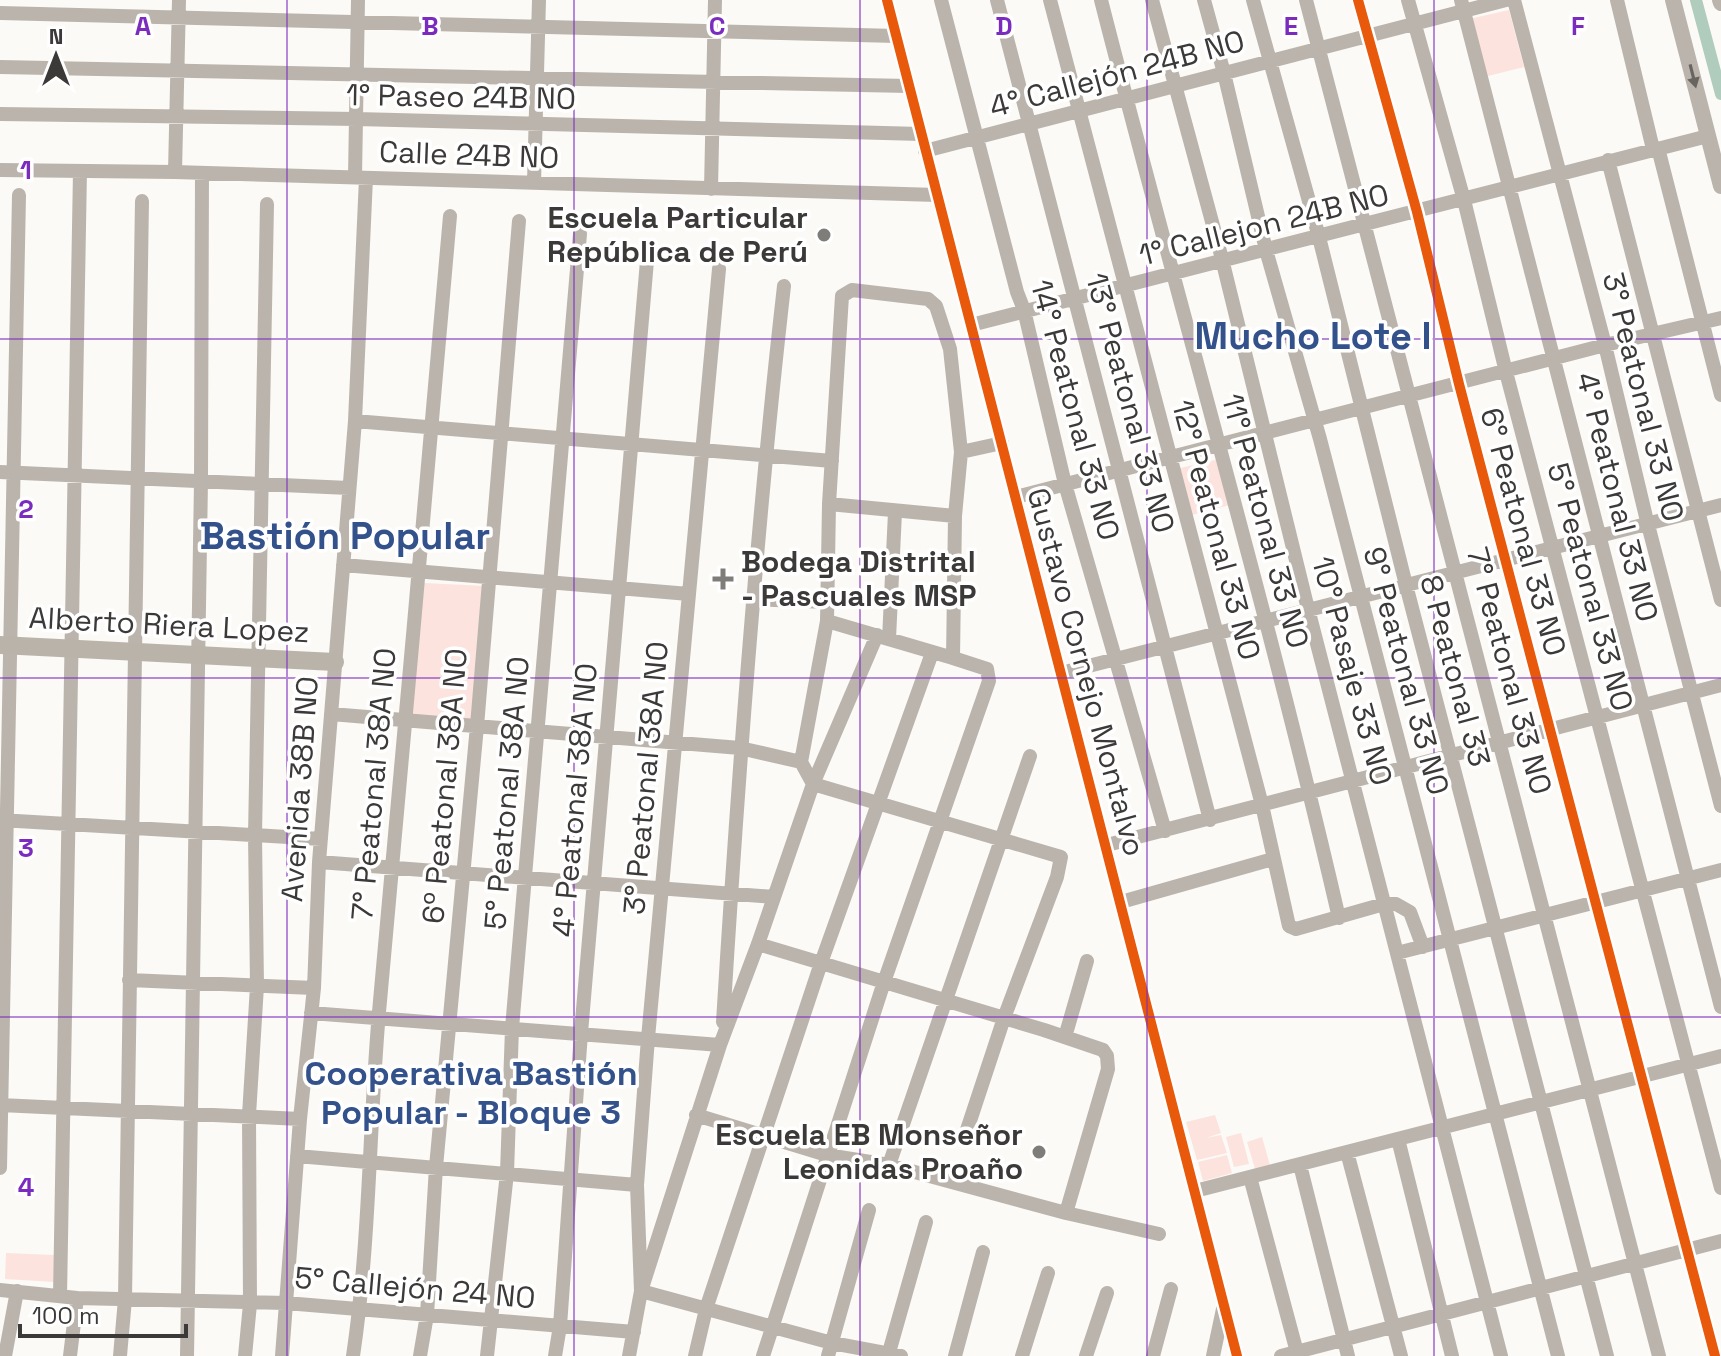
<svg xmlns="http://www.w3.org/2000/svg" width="1721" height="1356" viewBox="0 0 1721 1356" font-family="'Space Grotesk',sans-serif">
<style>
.green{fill:#fce3de}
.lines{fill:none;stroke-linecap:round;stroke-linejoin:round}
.canal{stroke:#afccbc;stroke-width:12}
.minor{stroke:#bbb4ac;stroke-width:14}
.tertiary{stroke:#bbb4ac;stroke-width:16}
.secondary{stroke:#bab3aa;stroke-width:18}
.cycleway-casing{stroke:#fff;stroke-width:15}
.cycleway{stroke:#e8590c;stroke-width:10}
.oneway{fill:#686561}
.grid{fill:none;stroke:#7b2cbf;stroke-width:2;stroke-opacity:0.55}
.poi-dot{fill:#7e7d7a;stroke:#fff;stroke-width:3}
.labels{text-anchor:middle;stroke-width:7;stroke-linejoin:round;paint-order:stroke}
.street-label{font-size:30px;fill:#3b3a38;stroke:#fff}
.poi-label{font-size:30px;font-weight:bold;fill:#3b3a38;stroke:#fff;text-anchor:end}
.quarter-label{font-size:34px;font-weight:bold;fill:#33518a;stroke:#fff}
.district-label{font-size:38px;font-weight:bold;fill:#33518a;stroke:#fff}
.grid-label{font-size:26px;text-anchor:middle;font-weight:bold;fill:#7b2cbf;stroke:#fff;stroke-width:7;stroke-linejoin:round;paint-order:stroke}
</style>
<rect width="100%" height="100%" fill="#fbfaf6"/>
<path class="green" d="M 1509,10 L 1524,67 L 1484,77 L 1469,19 Z
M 1219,459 L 1230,505 L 1188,516 L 1176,469 Z
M 424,583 L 485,586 L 473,721 L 411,716 Z
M 1215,1115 L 1221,1133 L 1206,1138 L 1221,1135 L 1227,1153 L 1197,1160 L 1186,1122 Z
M 1241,1133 L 1249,1164 L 1234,1167 L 1226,1137 Z
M 1262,1137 L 1271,1169 L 1256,1172 L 1247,1142 Z
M 1227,1155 L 1232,1173 L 1203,1181 L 1198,1162 Z
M 6,1253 L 54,1255 L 54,1282 L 5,1279 Z"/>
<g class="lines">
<path class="canal" d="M 1696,0 L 1721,94"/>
<path class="minor" d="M 887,0 L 1237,1356
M 941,0 L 1017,292 L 1024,310 L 1065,484 L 1165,831
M 997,0 L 1210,820
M 1050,0 L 1262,805 L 1289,926 L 1296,929 L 1384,904 L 1396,904 L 1410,912 L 1423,947
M 1101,0 C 1179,306 1268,610 1339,918
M 1152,0 L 1221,255 L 1306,601 L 1501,1356
M 1204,0 L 1224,73 L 1266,250 L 1320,439 L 1558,1356
M 1253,0 L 1319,237 L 1406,585 L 1607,1356
M 1306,0 L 1659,1356
M 1358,0 L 1417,212 L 1459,384 L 1715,1356
M 1408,0 L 1464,200 L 1506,372 L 1721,1188
M 1461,0 L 1721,1007
M 1514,0 L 1605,345 L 1646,517 L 1721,806
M 1617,0 L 1653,149
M 0,13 L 896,36
M 0,67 L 909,86
M 0,114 L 357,119 L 921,134
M 1658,148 L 1721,395
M 925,151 L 1506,0
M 1608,160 L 1721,600
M 0,170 L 175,172 L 937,195
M 175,172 L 179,0
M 355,177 L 358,0
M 534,183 L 539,0
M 711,189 L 715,0
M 971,325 L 1708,136
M 355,421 L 832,461
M 961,452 L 1002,443
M 0,472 L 349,488
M 1016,497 L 1605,345 L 1721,318
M 829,504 L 955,516
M 343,565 L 689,594
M 751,599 L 828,602
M 889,639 L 895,512
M 1061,673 L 1721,505
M 331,714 L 740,748 L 801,762
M 813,784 L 801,762 L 827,621 L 829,504 L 842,296 L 852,290 L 928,299 L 936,306 L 950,349 L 961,452 L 955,516 L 953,658 L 827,621
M 813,784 L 1061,857 L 1057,877 L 1004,1018 L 964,1139
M 0,820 L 321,839
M 1107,845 L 1721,685
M 319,862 L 774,897
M 1121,902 L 1273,859
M 758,944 L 1044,1030 L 1103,1050 L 1107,1056 L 1108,1069 L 1066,1213
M 1397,953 L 1721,870
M 129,980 L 314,988
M 311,1013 L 720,1045
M 723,1022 C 738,776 756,531 784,286
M 1065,1037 L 1087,961
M 0,1105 L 300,1119
M 696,1115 L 827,1155 L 889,1165 L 1066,1213 L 1159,1234
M 1398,1139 L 1452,1356
M 1347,1152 L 1401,1356
M 297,1156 L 637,1185
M 889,1165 L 1030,756
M 1300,1165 L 1348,1356
M 0,1168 L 19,195
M 1250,1177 L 1298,1356
M 1195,1191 L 1721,1056
M 0,1290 L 77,1298 L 286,1303 L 634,1332
M 641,1291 L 637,1185 L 648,1038 L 719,269
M 641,1291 L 832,1343 L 901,1356
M 60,1296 L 80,171
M 5,1356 L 17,1291
M 70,1356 L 77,1298
M 120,1356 L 125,1299 L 142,201
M 187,1356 L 201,481 L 202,173
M 245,1356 L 250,1304 L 249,1115 L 257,986 L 255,835 L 267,204
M 282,1356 L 300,1119 L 314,988 L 319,862 L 355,421 L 366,178
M 353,1356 C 370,1242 369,1127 379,1012 C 403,747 427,481 450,216
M 420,1356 L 427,1315 L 436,1167 L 477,726 L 519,221
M 487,1356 L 507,1173 L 512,1028 L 580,234
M 555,1356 L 560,1326 L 581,1033 L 648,249
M 629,1356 L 641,1291 L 720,1045 L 758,944 L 813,784 L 877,635
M 695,1356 L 706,1309 L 821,963 L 932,653
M 763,1356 L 884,982 L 989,681 L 987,669 L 953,658
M 828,1356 L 869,1210
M 888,1356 L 926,1222
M 955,1356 L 983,1252
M 1022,1356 L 1048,1273
M 1086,1356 L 1107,1293
M 1153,1356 L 1171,1289
M 1213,1356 L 1223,1309
M 1281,1356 L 1721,1241"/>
<path class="tertiary" d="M 1673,0 L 1721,186
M 1720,0 L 1721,3"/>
<path class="secondary" d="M 0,645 L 335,662"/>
<g class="cycleway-casing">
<path id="cycleway" d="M 887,0 L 1237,1356
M 1358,0 L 1417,212 L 1459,384 L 1715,1356"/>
</g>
<use href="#cycleway" class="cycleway"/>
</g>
<defs><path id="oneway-solid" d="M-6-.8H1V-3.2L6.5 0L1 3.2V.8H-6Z" transform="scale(2)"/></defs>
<use class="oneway" href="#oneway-solid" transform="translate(1693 76) rotate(76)"/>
<path class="grid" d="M 287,0 L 287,1356M 574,0 L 574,1356M 860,0 L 860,1356M 1147,0 L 1147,1356M 1434,0 L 1434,1356M 0,339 L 1721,339M 0,678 L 1721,678M 0,1017 L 1721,1017"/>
<g class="poi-dot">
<circle cx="824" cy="235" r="8"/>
<path d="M719 567h8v8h8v8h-8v8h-8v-8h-8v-8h8z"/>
<circle cx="1039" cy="1152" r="8"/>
</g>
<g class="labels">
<g class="street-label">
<text transform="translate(1117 74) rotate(-15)" y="10">4° Callejón 24B NO</text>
<text transform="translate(461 97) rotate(1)" y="10">1° Paseo 24B NO</text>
<text transform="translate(469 155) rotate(2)" y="10">Calle 24B NO</text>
<text transform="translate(1264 225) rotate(-14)" y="10">1° Callejon 24B NO</text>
<text transform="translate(1643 397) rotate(76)" y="10">3° Peatonal 33 NO</text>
<text transform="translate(1130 403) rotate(75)" y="10">13° Peatonal 33 NO</text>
<text transform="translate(1075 410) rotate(75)" y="10">14° Peatonal 33 NO</text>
<text transform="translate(1617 497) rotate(76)" y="10">4° Peatonal 33 NO</text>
<text transform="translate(1265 521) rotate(75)" y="10">11° Peatonal 33 NO</text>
<text transform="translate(1216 530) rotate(75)" y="10">12° Peatonal 33 NO</text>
<text transform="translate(1523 532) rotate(75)" y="10">6° Peatonal 33 NO</text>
<text transform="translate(1590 587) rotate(75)" y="10">5° Peatonal 33 NO</text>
<text transform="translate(169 625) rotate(3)" y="10">Alberto Riera Lopez</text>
<text transform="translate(1352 671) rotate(75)" y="10">10° Pasaje 33 NO</text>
<text transform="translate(1406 671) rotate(75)" y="10">9° Peatonal 33 NO</text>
<text transform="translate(1455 671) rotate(75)" y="10">8 Peatonal 33</text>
<text transform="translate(1509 671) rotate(75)" y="10">7° Peatonal 33 NO</text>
<text transform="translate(1086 672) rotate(75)" y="10">Gustavo Cornejo Montalvo</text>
<text transform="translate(646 778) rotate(-85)" y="10">3° Peatonal 38A NO</text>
<text transform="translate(374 784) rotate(-85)" y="10">7° Peatonal 38A NO</text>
<text transform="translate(445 786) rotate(-85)" y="10">6º Peatonal 38A NO</text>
<text transform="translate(300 789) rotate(-86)" y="10">Avenida 38B NO</text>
<text transform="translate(507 793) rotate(-85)" y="10">5° Peatonal 38A NO</text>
<text transform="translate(575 800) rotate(-85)" y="10">4° Peatonal 38A NO</text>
<text transform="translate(415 1288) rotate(5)" y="10">5° Callejón 24 NO</text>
</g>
<g class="poi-label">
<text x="808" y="228">Escuela Particular<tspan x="808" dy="34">República de Perú</tspan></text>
<text x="741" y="572" text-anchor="start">Bodega Distrital<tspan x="741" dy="34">- Pascuales MSP</tspan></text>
<text x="1023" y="1145">Escuela EB Monseñor<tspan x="1023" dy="34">Leonidas Proaño</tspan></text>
</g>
<g class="quarter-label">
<text x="471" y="1085">Cooperativa Bastión<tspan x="471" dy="39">Popular - Bloque 3</tspan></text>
</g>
<g class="district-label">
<text x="1313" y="349">Mucho Lote I</text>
<text x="345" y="549">Bastión Popular</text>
</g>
</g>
<g class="grid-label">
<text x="143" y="35">A</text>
<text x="430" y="35">B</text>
<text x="717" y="35">C</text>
<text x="1004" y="35">D</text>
<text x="1291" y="35">E</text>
<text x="1578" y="35">F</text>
<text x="26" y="179">1</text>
<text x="26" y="518">2</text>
<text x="26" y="857">3</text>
<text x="26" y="1196">4</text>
</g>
<g transform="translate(56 56)" stroke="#ffffff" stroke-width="6" paint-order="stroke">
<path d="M0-6L14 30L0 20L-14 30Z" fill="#3b3a38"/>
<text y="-12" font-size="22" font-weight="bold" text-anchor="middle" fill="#3b3a38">N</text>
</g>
<path d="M20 1324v12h166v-12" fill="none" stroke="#3b3a38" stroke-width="4"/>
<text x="32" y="1324" font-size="24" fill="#3b3a38" stroke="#ffffff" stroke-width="6" paint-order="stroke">100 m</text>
</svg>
